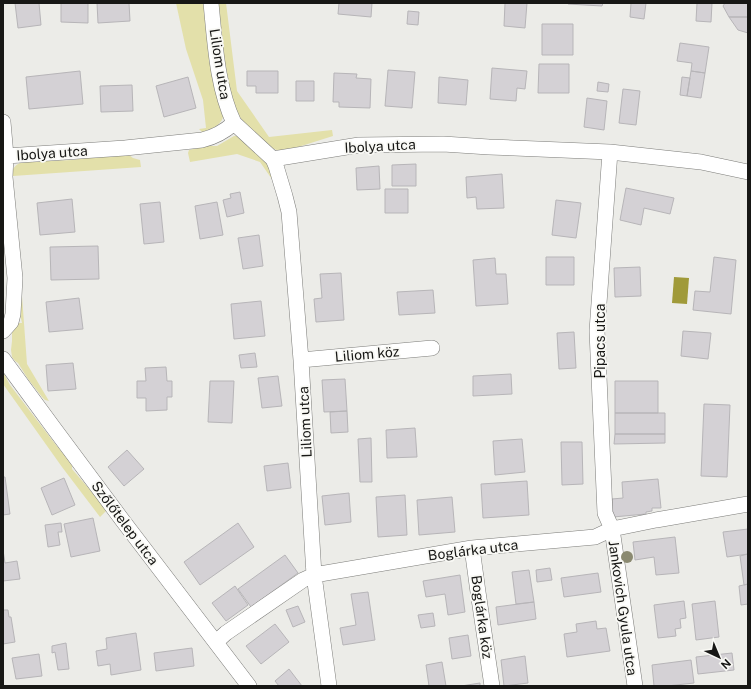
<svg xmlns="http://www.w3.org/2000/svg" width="751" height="689" viewBox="0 0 751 689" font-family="'Public Sans',sans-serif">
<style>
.green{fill:#e3e0aa}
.water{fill:#a09a39}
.building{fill:#d4d1d5;stroke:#b7b5b8}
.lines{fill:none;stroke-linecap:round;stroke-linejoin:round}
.minor-casing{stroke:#7d7d7a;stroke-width:16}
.minor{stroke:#fff;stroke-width:15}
.tree{fill:#8b8a71}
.labels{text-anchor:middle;stroke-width:3.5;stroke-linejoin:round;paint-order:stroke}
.street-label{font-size:14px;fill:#171715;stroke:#f9f9f5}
</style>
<rect width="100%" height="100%" fill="#ecece8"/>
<path class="green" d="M 176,3 L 207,3 L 222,104 C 223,108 224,114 223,117 C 221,126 209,130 202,132 L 199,129 L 206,128 L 203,100 L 186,49 Z
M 214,3 L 226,3 L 237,91 L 269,137 L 332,130 L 333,136 L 295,148 L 279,151 L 267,146 L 245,125 L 237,112 L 229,88 Z
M 234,136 L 239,136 L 265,158 L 276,185 L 260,162 L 237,154 L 190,162 L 188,153 L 189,150 L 206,146 L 217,146 Z
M 129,155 L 133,158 L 140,160 L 141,167 L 13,176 L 11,175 C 13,168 15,165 22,162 L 73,160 L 85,158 Z
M 22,296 L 27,364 L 49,401 L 45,400 L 42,397 L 28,379 L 18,363 L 15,361 L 12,357 L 11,350 L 12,341 L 12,330 L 16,323 L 22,323 L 20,314 Z
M 3,372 L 10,385 L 56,445 L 70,461 L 72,465 L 72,469 L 103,505 L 106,511 L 100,517 L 62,467 L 3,384 Z"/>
<path class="water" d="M 674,277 L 689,278 L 687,304 L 672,303 Z"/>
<path class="building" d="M 15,3 L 39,3 L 41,25 L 18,28 Z
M 61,3 L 88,3 L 88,23 L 61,22 Z
M 97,3 L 129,3 L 130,21 L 98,23 Z
M 339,3 L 372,3 L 371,17 L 338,14 Z
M 505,3 L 527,3 L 525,28 L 504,26 Z
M 568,3 L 603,3 L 602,6 L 568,4 Z
M 631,3 L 646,3 L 644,19 L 630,17 Z
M 697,3 L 712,3 L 711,22 L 696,21 Z
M 725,3 L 748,3 L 748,17 L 729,17 L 723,6 Z
M 408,11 L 419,12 L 418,25 L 407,24 Z
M 729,17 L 748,17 L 748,33 L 738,30 Z
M 542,24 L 573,24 L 573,55 L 542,55 Z
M 680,43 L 709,47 L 705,73 L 691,71 L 692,63 L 677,61 Z
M 539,64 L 569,64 L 569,93 L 538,93 Z
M 492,68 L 527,71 L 525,89 L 517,88 L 516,101 L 490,99 Z
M 388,70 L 415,72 L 412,108 L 385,106 Z
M 80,71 L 83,104 L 29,109 L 26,77 Z
M 247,71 L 278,71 L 278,93 L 256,93 L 256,86 L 247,86 Z
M 691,71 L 705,73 L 701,98 L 687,96 Z
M 334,73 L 357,74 L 356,78 L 371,79 L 370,108 L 339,107 L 339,102 L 333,102 Z
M 188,77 L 196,108 L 164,117 L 156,86 Z
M 439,77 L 468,80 L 466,105 L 438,103 Z
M 682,77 L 690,78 L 687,96 L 680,95 Z
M 296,81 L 314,81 L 314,101 L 296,101 Z
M 598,82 L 609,84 L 608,92 L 597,91 Z
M 132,85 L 133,111 L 101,112 L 100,86 Z
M 623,89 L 640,91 L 636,125 L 619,123 Z
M 587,98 L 607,101 L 604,130 L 584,127 Z
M 416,164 L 416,186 L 392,186 L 392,165 Z
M 379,166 L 380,189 L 357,190 L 356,168 Z
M 502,174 L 504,208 L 477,209 L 476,197 L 467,198 L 466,177 Z
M 626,188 L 674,198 L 670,214 L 644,208 L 641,225 L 620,220 Z
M 385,189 L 408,189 L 408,213 L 385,213 Z
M 240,192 L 244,213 L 227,217 L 223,200 L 231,198 L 230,194 Z
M 72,199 L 75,232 L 40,235 L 37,203 Z
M 556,200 L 581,203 L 576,238 L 552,235 Z
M 160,202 L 164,242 L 144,244 L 140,204 Z
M 217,202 L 223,235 L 200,239 L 195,206 Z
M 259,235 L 263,266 L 243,269 L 238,238 Z
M 98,246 L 99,279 L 51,280 L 50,247 Z
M 546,257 L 574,257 L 574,285 L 546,285 Z
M 714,257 L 736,260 L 731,314 L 693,310 L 695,291 L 710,292 Z
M 495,258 L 496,274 L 506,274 L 508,304 L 476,306 L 473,260 Z
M 640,267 L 641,296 L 615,297 L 614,268 Z
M 341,273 L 344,320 L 316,322 L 314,299 L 322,298 L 320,274 Z
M 433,290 L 435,313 L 399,315 L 397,292 Z
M 79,298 L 83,329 L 49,332 L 46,302 Z
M 261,301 L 265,336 L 234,339 L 231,304 Z
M 683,331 L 711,333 L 708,359 L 681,356 Z
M 574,332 L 576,368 L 559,369 L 557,333 Z
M 255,353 L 257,367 L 241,368 L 239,355 Z
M 73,363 L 76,389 L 48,391 L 46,365 Z
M 166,367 L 167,381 L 172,381 L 172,397 L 167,397 L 167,410 L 146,411 L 146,398 L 137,398 L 137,381 L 146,381 L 145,368 Z
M 511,374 L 512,394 L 473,396 L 473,376 Z
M 278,376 L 282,406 L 262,408 L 258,378 Z
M 345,379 L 347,411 L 324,412 L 322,380 Z
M 210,381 L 234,381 L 232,423 L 208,422 Z
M 615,381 L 658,381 L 658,413 L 615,413 Z
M 704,404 L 730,405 L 727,477 L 701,476 Z
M 347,411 L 348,432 L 331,433 L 330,412 Z
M 615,413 L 665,413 L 665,434 L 615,434 Z
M 415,428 L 417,457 L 387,458 L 386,430 Z
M 615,434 L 665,434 L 665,443 L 614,444 Z
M 371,438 L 372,482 L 360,482 L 358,439 Z
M 522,439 L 525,472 L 495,475 L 493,441 Z
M 561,442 L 582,442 L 583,484 L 562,485 Z
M 127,450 L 144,469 L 124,486 L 108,467 Z
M 288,463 L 291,488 L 267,491 L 264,466 Z
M 3,477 L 5,477 L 10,514 L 3,515 Z
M 64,478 L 75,505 L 52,515 L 41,488 Z
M 658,479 L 661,508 L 652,508 L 652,511 L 646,512 L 646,514 L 613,517 L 612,499 L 623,498 L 622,482 Z
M 527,481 L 529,515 L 483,518 L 481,484 Z
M 349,493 L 351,522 L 325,525 L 322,496 Z
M 405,495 L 407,535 L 378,537 L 376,497 Z
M 452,497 L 455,532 L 419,535 L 417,500 Z
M 93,518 L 100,551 L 71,557 L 64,524 Z
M 61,523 L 62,532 L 58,532 L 60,545 L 48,547 L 45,525 Z
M 238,523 L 254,547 L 200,585 L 184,562 Z
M 748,529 L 748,554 L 727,557 L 723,532 Z
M 675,537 L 679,573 L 656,575 L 654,557 L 635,560 L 633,542 Z
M 3,550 L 5,563 L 17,561 L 20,579 L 3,581 Z
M 748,554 L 748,584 L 744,585 L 740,556 Z
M 285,555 L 298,573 L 251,607 L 238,589 Z
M 550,568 L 552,580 L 537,582 L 536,570 Z
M 529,570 L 534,602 L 516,604 L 512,572 Z
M 598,573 L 601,592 L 564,597 L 561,578 Z
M 460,575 L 465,612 L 448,615 L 445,594 L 426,597 L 423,581 Z
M 748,584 L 748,604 L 741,605 L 739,586 Z
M 235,586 L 248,605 L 226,621 L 212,603 Z
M 368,592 L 375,640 L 343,645 L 340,628 L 356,625 L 351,594 Z
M 684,601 L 686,618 L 680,619 L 681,628 L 675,629 L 676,636 L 658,638 L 654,605 Z
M 715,601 L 719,637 L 696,640 L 692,604 Z
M 534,602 L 536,619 L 498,625 L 496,607 Z
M 298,606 L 305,622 L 293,627 L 286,610 Z
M 3,610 L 8,610 L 9,617 L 11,617 L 15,642 L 3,644 Z
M 433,613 L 435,626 L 421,628 L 418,615 Z
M 596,621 L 597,629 L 606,628 L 610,651 L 567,657 L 564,634 L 577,632 L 576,624 Z
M 275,624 L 289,642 L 261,664 L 246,646 Z
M 136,633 L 141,670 L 111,675 L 110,664 L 98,666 L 96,651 L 107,649 L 106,638 Z
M 468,635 L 471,656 L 452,659 L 449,638 Z
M 66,643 L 69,669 L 58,670 L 55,652 L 52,653 L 52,646 Z
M 192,648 L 194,666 L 156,671 L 154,653 Z
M 732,653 L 734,670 L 698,674 L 696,657 Z
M 39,654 L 42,676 L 16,679 L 12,658 Z
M 525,656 L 528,683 L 504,686 L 501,660 Z
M 691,660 L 694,683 L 667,686 L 654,686 L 652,665 Z
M 442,662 L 446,686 L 429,686 L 426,665 Z
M 289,669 L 302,686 L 279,686 L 275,681 Z
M 480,683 L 480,686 L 461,686 Z"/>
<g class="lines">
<g class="minor-casing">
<path id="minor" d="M 211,3 C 215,43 217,87 234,123 L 273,159 L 276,166 L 285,196 L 289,212 L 301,360 L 314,575 L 329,686
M 3,122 L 6,156 L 5,177 L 15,278 L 13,314 L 11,322 L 3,331
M 610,152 L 597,331 L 605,513 L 612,529 L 635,686
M 6,156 L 125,148 L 202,140 C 215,137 224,132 234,123
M 273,159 L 359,145 L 443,144 L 489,147 L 610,152 L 701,162 L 748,172
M 3,359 L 53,427 L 123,521 L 249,686
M 301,360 L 432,348
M 472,548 L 478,592 L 492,686
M 216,642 L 226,633 L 303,580 L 314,575 L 472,548 L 595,537 L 612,529 L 656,520 L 748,504"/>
</g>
<use href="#minor" class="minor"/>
</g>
<circle class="tree" cx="627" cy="557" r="6"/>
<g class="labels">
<g class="street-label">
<text transform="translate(220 64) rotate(81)" y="5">Liliom utca</text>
<text transform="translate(380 146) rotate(-3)" y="5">Ibolya utca</text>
<text transform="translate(52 153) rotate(-4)" y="5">Ibolya utca</text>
<text transform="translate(600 341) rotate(-90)" y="5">Pipacs utca</text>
<text transform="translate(367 354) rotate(-5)" y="5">Liliom köz</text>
<text transform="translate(305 422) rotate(-93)" y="5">Liliom utca</text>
<text transform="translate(125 523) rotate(53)" y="5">Szőlőtelep utca</text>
<text transform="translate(473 550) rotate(-7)" y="5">Boglárka utca</text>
<text transform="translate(623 608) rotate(82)" y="5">Jankovich Gyula utca</text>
<text transform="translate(482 617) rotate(82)" y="5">Boglárka köz</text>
</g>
</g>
<rect width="751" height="689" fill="none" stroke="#171715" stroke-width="8"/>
<g transform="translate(719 657) rotate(136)" stroke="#f9f9f5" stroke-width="3" paint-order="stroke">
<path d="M0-3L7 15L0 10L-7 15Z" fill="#171715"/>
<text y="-6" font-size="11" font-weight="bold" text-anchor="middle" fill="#171715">N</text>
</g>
</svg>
